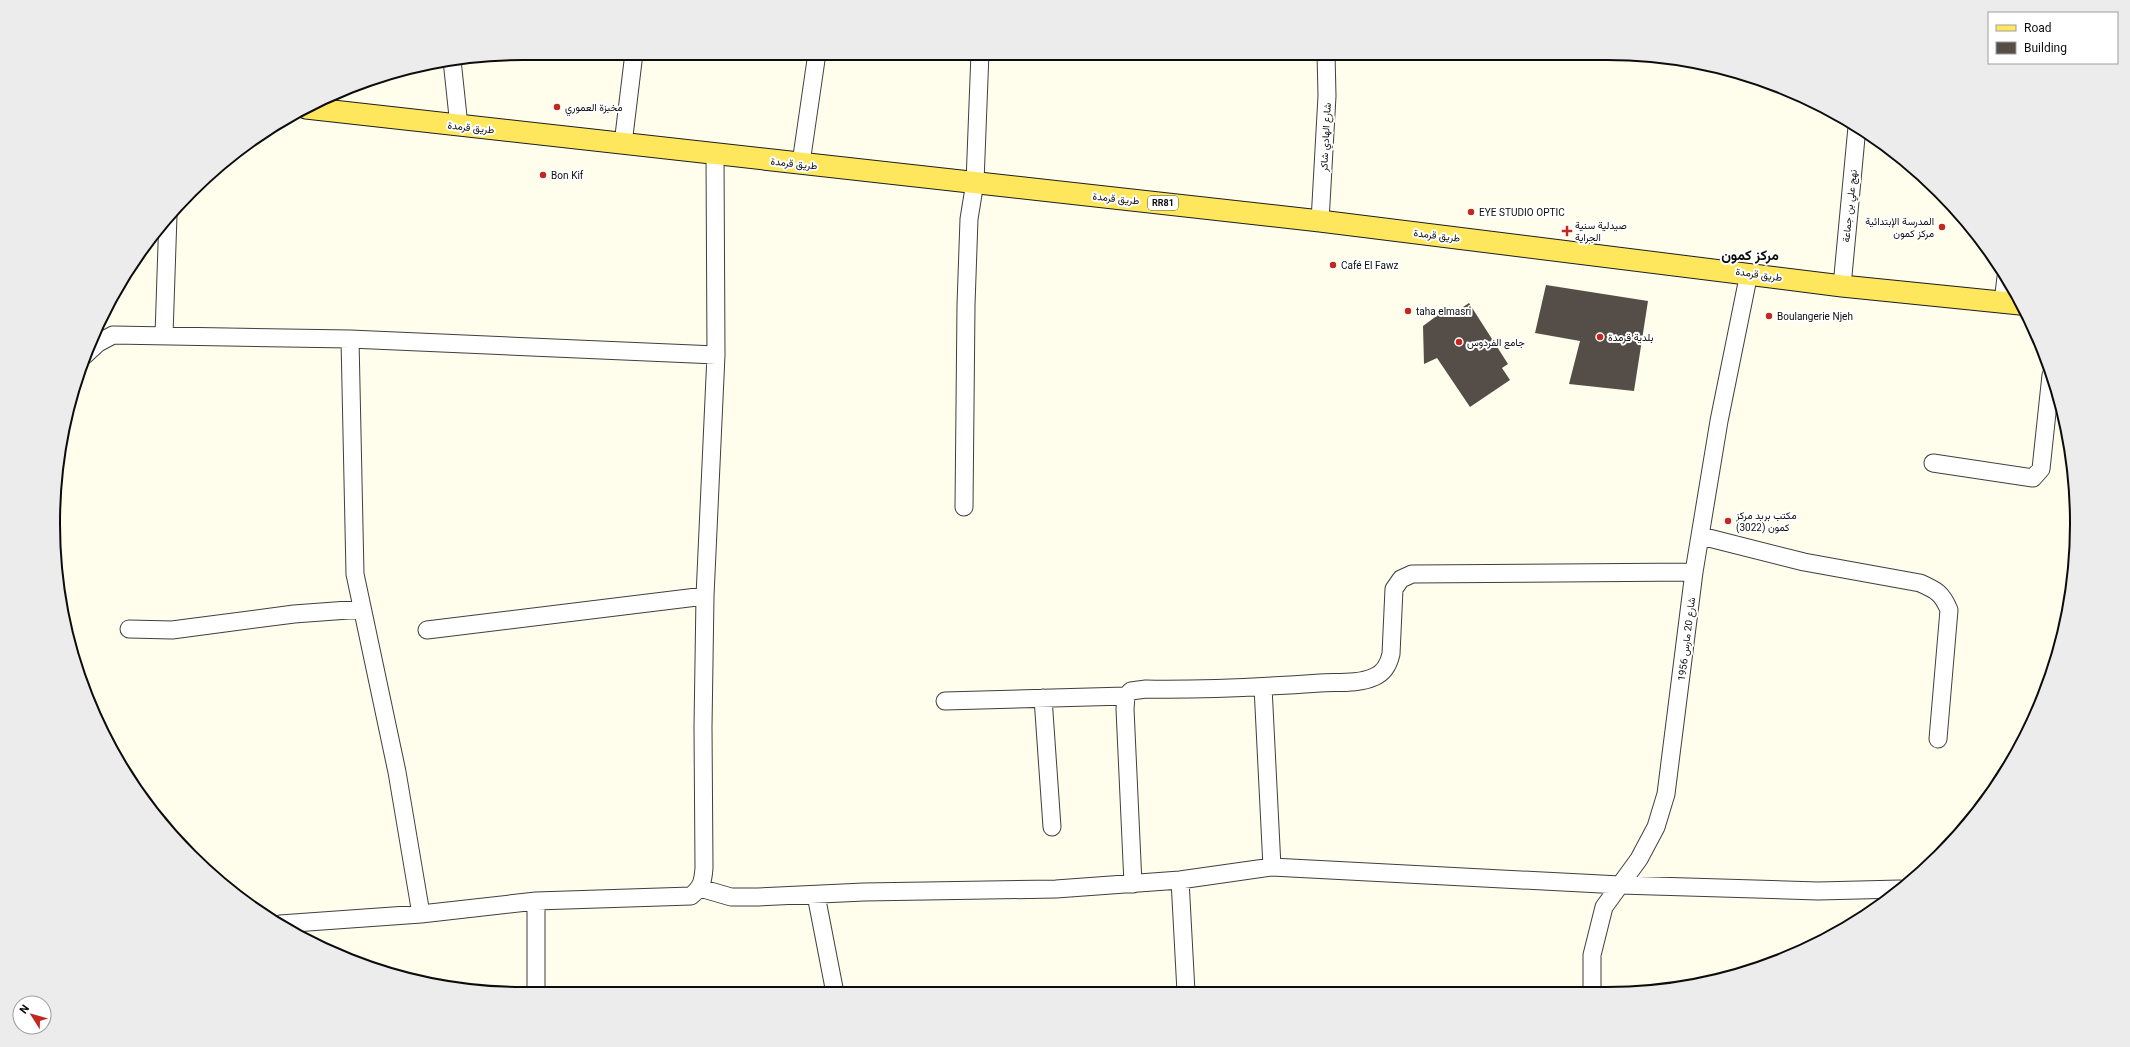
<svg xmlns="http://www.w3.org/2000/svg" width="2130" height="1047" viewBox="0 0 2130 1047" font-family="Georgia,Vazirmatn,serif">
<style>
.building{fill:#554e48}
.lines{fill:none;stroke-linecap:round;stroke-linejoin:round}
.minor-casing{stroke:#3f3f3f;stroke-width:19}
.major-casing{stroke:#1d1d1d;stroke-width:23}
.minor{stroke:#fff;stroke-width:17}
.major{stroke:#fee75d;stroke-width:21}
.poi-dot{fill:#c1281f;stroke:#fff;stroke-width:1.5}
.labels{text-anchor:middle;stroke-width:4;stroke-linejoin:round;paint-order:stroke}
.shield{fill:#fff;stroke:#555;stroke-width:1}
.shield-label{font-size:9px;font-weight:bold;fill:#0c0c0c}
.poi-label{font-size:10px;fill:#0c0c0c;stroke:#fff;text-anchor:start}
.street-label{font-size:10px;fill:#0c0c0c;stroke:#fff}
.district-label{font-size:14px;font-weight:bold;fill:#0c0c0c;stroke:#fff}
.rim{fill:none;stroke:#0c0c0c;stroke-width:2}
</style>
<rect width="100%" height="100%" fill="#fffdeb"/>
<path class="building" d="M 1546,285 L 1648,301 L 1634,391 L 1569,384 L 1580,341 L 1535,333 Z
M 1469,303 L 1508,364 L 1502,368 L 1510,380 L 1470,407 L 1437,358 L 1424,364 L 1423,326 L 1446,309 L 1451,315 Z"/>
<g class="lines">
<g class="minor-casing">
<path id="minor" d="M 452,60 L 459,126
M 623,144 L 634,53
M 801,163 L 817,53
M 1320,221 L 1327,96 L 1326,53
M 1842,286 L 1857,127
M 2003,302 L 2006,277
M 164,335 L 168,215
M 350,339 L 355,574 L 397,772 L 421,914
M 85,355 L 98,343 L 113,335 L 350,339 L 716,355
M 1933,463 L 2033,478 L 2041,469 L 2051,375
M 964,507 L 966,305 L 969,219 L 975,182 L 980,53
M 1701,536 L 1804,562 L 1920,583 C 1936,590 1942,593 1949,610 L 1938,739
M 129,629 L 172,630 L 294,614 L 362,609
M 427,630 L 705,596
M 1263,687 L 1272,867
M 1043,698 L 1052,827
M 945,701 L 1126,696
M 1180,880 L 1186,992
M 1133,884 L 1125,709 L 1126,696 L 1131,691 L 1146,689 C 1204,690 1262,687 1320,683 C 1337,682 1359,684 1374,677 C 1384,673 1389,663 1391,654 L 1394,589 L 1401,579 L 1412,574 L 1694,572
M 700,888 L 731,897 L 758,897 L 864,892 L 1056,889 L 1180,880 L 1272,867 L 1620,885 L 1818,891 L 1900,889
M 816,895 L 835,993
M 280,924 L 421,914 L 536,901 L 691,896 C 702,887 703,881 704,868 L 703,727 L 705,596 L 716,355 L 715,155
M 1592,990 L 1592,955 L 1604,907 L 1639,859 L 1656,827 L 1666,794 L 1694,572 L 1719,421 L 1749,273
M 536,994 L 536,901"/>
</g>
<g class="major-casing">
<path id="major" d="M 306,108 L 1320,221 L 1842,286 L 2020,304"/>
</g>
<use href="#minor" class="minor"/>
<use href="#major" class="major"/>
</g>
<g class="poi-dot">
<circle cx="557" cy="107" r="4"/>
<circle cx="543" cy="175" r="4"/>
<circle cx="1471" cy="212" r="4"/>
<circle cx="1942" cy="227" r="4"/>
<path d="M1565 225h4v4h4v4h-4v4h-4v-4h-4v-4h4z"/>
<circle cx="1333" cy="265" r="4"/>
<circle cx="1408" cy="311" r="4"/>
<circle cx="1769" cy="316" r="4"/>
<circle cx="1600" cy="337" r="4"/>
<circle cx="1459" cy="342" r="4"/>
<circle cx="1728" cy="521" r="4"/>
</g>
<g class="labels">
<rect class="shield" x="1148" y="196" width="30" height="14" rx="3"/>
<g class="shield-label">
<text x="1163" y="206">RR81</text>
</g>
<g class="poi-label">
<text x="565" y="111">مخبزة العموري</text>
<text x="551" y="179">Bon Kif</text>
<text x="1479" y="216">EYE STUDIO OPTIC</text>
<text x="1934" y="225" text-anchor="end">المدرسة الإبتدائية<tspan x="1934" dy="12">مركز كمون</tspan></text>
<text x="1575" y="229">صيدلية سنية<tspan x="1575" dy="12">الجراية</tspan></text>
<text x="1341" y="269">Café El Fawz</text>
<text x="1416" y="315">taha elmasri</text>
<text x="1777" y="320">Boulangerie Njeh</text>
<text x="1608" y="341">بلدية قرمدة</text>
<text x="1467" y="346">جامع الفردوس</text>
<text x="1736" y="519">مكتب بريد مركز<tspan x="1736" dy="12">كمون (3022)</tspan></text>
</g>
<g class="street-label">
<text transform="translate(471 127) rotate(6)" y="4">طريق قرمدة</text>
<text transform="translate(1325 137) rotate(-87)" y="4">شارع الهادي شاكر</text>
<text transform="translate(794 163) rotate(6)" y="4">طريق قرمدة</text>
<text transform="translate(1116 198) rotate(6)" y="4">طريق قرمدة</text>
<text transform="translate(1849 206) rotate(-84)" y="4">نهج علي بن جماعة</text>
<text transform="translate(1437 235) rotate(7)" y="4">طريق قرمدة</text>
<text transform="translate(1759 274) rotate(8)" y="4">طريق قرمدة</text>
<text transform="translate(1686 639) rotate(-83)" y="4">شارع 20 مارس 1956</text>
</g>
<g class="district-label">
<text x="1750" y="260">مركز كمون</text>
</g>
</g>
<path d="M0 0H2130V1047H0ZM523 60H1607A463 463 0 0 1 2070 523V524A463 463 0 0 1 1607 987H523A463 463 0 0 1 60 524V523A463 463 0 0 1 523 60Z" fill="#ececec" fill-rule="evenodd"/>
<path class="rim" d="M523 60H1607A463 463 0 0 1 2070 523V524A463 463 0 0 1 1607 987H523A463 463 0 0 1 60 524V523A463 463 0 0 1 523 60Z"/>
<rect x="1988" y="12" width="130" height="52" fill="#ffffff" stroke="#9e9e9e"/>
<rect x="1996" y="25" width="20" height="6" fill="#fee75d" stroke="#9e9e9e"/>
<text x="2024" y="32" font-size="12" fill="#0c0c0c">Road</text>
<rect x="1996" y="42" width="20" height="12" fill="#554e48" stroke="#9e9e9e"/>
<text x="2024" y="52" font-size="12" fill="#0c0c0c">Building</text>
<g transform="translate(32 1015) rotate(307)"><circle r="19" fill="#ffffff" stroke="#9e9e9e"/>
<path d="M0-3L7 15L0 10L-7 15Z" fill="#c1281f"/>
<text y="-6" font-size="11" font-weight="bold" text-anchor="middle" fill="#0c0c0c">N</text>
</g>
</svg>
